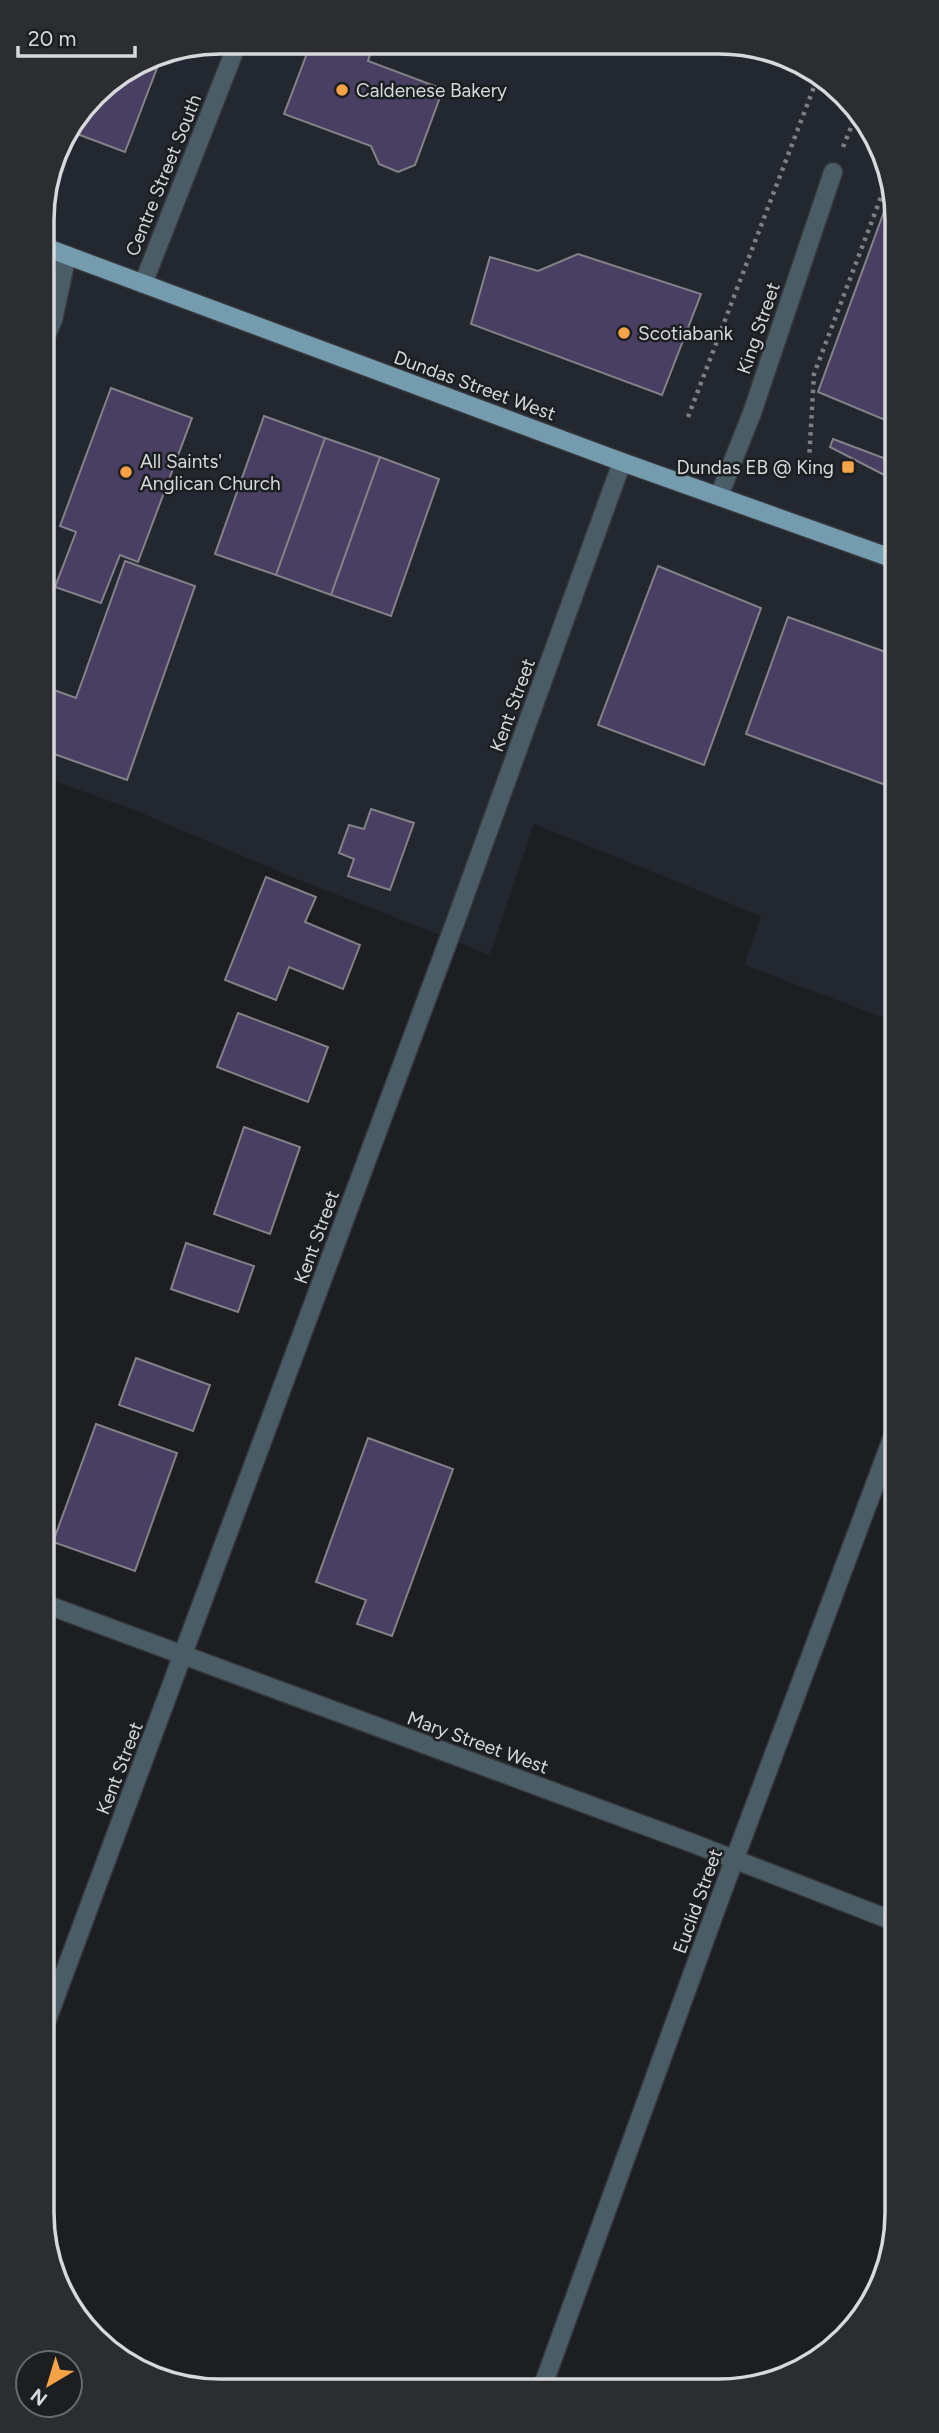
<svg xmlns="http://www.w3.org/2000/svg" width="939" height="2433" viewBox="0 0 939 2433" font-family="Figtree,sans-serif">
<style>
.built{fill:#222730}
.building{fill:#493f62;stroke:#848289;stroke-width:2}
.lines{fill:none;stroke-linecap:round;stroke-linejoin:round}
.street-casing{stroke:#36383c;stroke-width:21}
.primary-casing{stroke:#36383c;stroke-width:21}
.path{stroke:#7d7f82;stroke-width:4.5;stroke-dasharray:3.5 5;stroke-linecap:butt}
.street{stroke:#4a5c66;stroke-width:18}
.primary{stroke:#759baf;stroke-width:18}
.poi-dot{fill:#f5a346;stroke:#1c1e22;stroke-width:2.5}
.labels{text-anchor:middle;stroke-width:5;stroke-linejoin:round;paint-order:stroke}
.poi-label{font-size:19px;fill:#d7d9dc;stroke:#1c1e22;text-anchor:start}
.street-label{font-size:19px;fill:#d7d9dc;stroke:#1c1e22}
.rim{fill:none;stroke:#d7d9dc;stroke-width:3.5}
</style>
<rect width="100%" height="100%" fill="#1c1e22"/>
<path class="built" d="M 220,42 L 754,46 L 844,94 L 893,185 L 895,1022 L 744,965 L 761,916 L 534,824 L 490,955 L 292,877 L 129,808 L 43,777 L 42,208 L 60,142 L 102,87 L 152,55 Z"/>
<path class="building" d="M 311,43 L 374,43 L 368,61 L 443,89 L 415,165 L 398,172 L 379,164 L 371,146 L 284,114 Z
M 151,57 L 160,60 L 125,152 L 69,131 L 102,87 Z
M 893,187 L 894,397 L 885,420 L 818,392 Z
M 578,254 L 701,294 L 662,395 L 471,324 L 490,257 L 538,271 Z
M 111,388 L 192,418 L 138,562 L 120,555 L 101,603 L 55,587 L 76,532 L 60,526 Z
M 264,416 L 325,438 L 276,575 L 215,554 Z
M 325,438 L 380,457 L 331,595 L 276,575 Z
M 833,439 L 894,462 L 894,480 L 830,447 Z
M 380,457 L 439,479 L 391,616 L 331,595 Z
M 125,561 L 195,586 L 127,780 L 43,750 L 43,686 L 76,698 Z
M 658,566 L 761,608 L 704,765 L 598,725 Z
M 788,617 L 894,655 L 894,788 L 746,734 Z
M 371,809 L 414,823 L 390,890 L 348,876 L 354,859 L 339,853 L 349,825 L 364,829 Z
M 266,877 L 316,897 L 305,922 L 360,945 L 343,989 L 289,967 L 276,1000 L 225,980 Z
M 238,1013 L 328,1047 L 308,1102 L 217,1067 Z
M 244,1127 L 300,1147 L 270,1234 L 214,1214 Z
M 186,1243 L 254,1266 L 238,1312 L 171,1289 Z
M 136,1358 L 210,1385 L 193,1431 L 119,1405 Z
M 96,1424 L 177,1453 L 135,1571 L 53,1542 Z
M 368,1438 L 453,1469 L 392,1636 L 357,1624 L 366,1600 L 316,1582 Z"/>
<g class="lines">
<g class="street-casing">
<path id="street" d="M 143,284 L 238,42
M 43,343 L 53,320 L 67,255
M 719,496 L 752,413 L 833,172
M 45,1604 L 692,1843 L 896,1922
M 45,2025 L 456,920 L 622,462
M 542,2388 L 720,1898 L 895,1431"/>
</g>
<g class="primary-casing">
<path id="primary" d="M 42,246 L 622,462 L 894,559"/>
</g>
<path class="path" d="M 843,147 L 856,115
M 688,417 L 817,79
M 809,461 L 814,374 L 889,176"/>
<use href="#street" class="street"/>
<use href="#primary" class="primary"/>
</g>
<g class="poi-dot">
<circle cx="342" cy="90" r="7"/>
<circle cx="624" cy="333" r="7"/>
<rect x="841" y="460" width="14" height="14" rx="3.5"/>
<circle cx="126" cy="472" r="7"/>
</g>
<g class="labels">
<g class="poi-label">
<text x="356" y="97">Caldenese Bakery</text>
<text x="638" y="340">Scotiabank</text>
<text x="140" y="468">All Saints'<tspan x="140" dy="22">Anglican Church</tspan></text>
<text x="834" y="474" text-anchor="end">Dundas EB @ King</text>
</g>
<g class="street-label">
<text transform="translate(163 175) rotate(-68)" y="7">Centre Street South</text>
<text transform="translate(758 328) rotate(-71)" y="7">King Street</text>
<text transform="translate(475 385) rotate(20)" y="7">Dundas Street West</text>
<text transform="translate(512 705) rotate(-70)" y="7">Kent Street</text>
<text transform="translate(316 1237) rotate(-70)" y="7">Kent Street</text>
<text transform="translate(478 1742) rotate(20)" y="7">Mary Street West</text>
<text transform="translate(119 1768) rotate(-69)" y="7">Kent Street</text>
<text transform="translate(697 1901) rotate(-70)" y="7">Euclid Street</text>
</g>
</g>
<path d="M0 0H939V2433H0ZM220 54H719A166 166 0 0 1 885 220V2213A166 166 0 0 1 719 2379H220A166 166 0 0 1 54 2213V220A166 166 0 0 1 220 54Z" fill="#2b2d31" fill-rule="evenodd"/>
<path class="rim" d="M220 54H719A166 166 0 0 1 885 220V2213A166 166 0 0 1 719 2379H220A166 166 0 0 1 54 2213V220A166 166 0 0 1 220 54Z"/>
<g transform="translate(49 2384) rotate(218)"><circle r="33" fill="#1c1e22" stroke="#67696c" stroke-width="2"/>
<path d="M0-5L12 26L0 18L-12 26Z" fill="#f5a346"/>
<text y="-10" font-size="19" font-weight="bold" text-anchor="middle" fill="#d7d9dc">N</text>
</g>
<path d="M18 46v10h117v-10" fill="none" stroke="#d7d9dc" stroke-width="3.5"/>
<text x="28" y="46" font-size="21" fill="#d7d9dc" stroke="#1c1e22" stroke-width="5" paint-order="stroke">20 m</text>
</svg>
